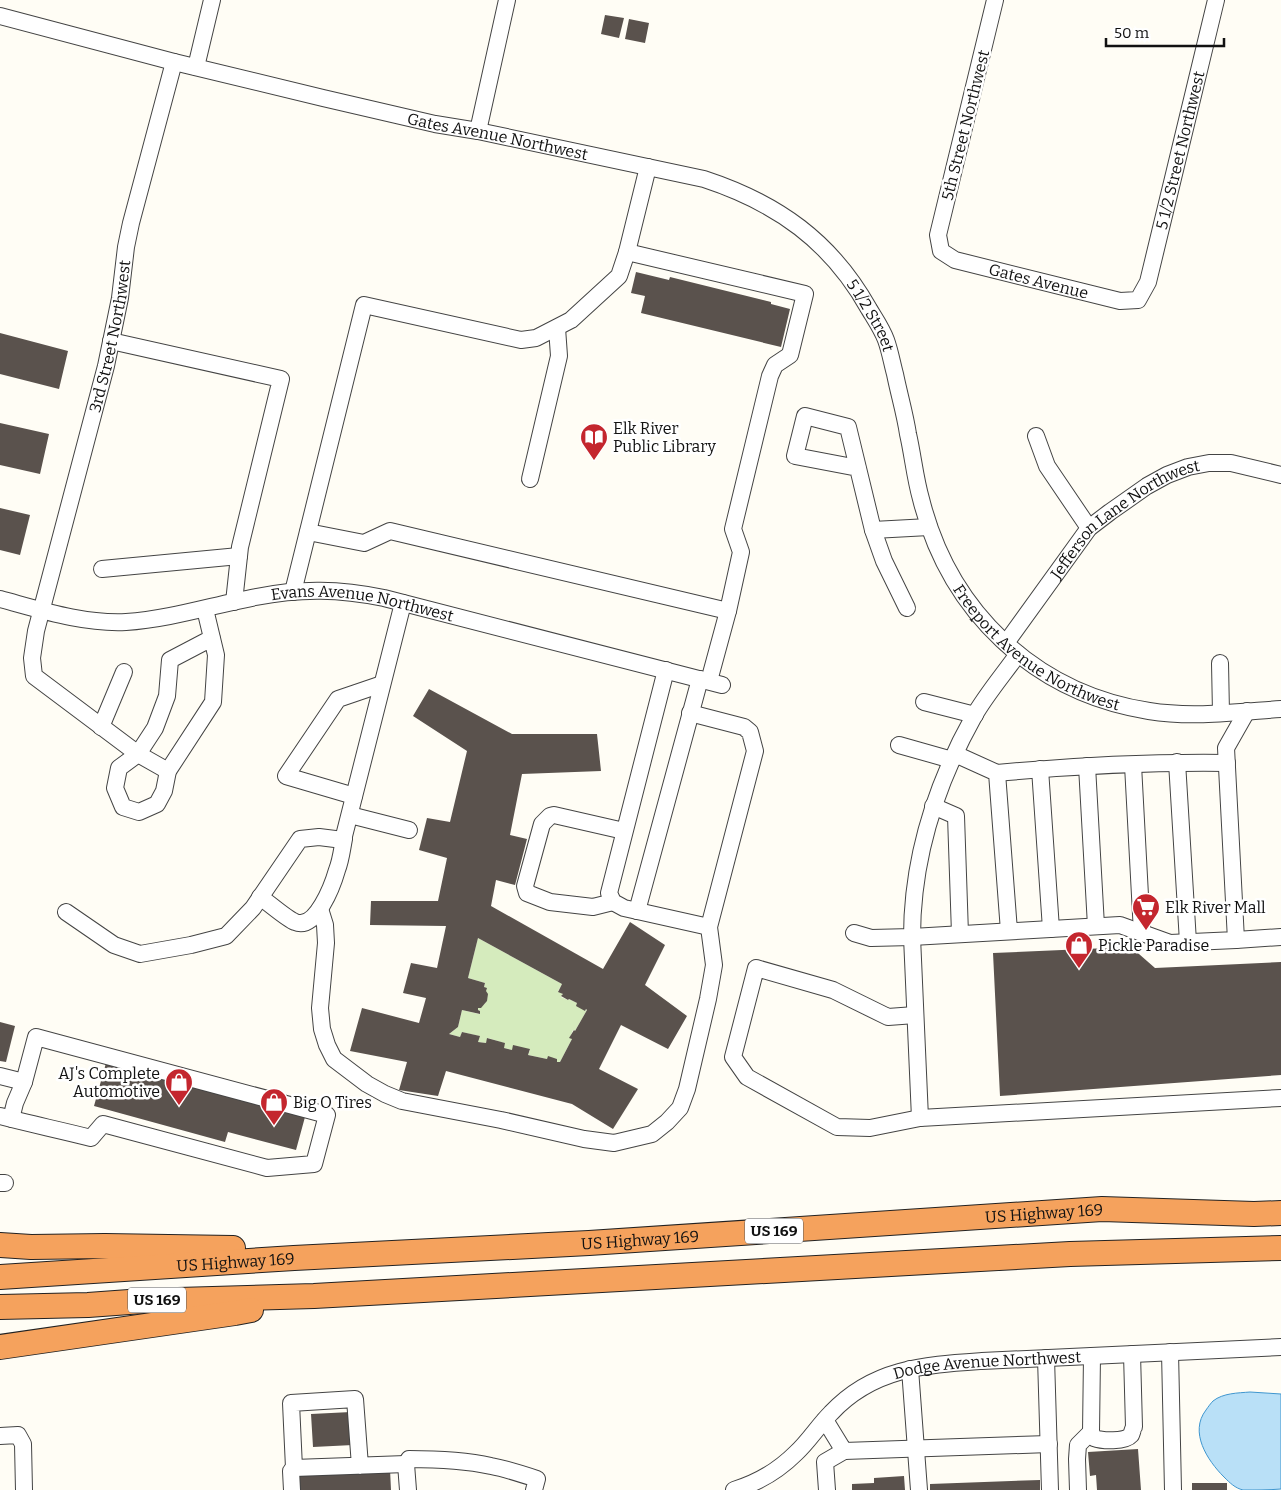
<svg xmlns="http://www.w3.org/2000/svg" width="1281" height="1490" viewBox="0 0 1281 1490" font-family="Bitter,serif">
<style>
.green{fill:#d5ebbd}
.water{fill:#b9e0f7;stroke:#3f96cf}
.building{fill:#5a524d;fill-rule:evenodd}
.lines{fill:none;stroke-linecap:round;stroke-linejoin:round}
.minor-casing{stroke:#444;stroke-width:18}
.highway-casing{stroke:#222;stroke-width:26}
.minor{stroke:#fff;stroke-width:16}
.highway{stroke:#f5a25d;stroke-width:24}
.labels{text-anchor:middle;stroke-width:5;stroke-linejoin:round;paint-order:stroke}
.shield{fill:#fff;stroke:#585858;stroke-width:1}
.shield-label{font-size:15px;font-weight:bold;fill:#111}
.street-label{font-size:16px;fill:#111;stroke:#fff}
.poi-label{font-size:16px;fill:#111;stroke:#fff;text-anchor:start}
</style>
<rect width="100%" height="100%" fill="#fffdf5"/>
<path class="green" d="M 478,938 L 562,984 L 558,991 L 563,994 L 561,997 L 568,1000 L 569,999 L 577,1003 L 585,1011 L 586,1009 L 587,1010 L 575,1031 L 573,1030 L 570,1037 L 572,1039 L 560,1062 L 557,1062 L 557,1059 L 548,1057 L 547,1059 L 528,1055 L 530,1050 L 512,1050 L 504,1048 L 504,1043 L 488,1038 L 486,1043 L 478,1042 L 479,1036 L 462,1032 L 460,1037 L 449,1034 L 458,1027 L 462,1010 L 479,1014 L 480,1011 L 478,1010 L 478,1008 C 489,1004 489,996 484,987 L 485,983 L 468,978 Z"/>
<path class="water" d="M 1250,1392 L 1281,1394 L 1281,1489 C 1270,1490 1254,1490 1243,1490 C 1235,1488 1230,1483 1224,1477 C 1207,1460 1189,1432 1206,1410 C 1208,1407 1211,1403 1213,1401 C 1223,1393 1238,1393 1250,1392 Z"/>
<path class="building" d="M 605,15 L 624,18 L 619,38 L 601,34 Z
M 629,19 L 649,23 L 645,43 L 625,39 Z
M 636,272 L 669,280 L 670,277 L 771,302 L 771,304 L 790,309 L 781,347 L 641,313 L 645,296 L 631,293 Z
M 0,333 L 68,351 L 59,389 L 0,374 Z
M 0,423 L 49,434 L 40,474 L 0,465 Z
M 0,508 L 30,515 L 20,555 L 0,550 Z
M 429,689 L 512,734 L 597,734 L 601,771 L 522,774 L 510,835 L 527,839 L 515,885 L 496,880 L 491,906 L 603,969 L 630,922 L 665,945 L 645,985 L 687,1016 L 668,1049 L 621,1025 L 599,1069 L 638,1089 L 613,1129 L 572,1104 L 446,1071 L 438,1096 L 399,1090 L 407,1062 L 350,1051 L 362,1008 L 419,1023 L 426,998 L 403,993 L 411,963 L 437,968 L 446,926 L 370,925 L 371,901 L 438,901 L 447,858 L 419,850 L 427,818 L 450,822 L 467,751 L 413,716 ZM 478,938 L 562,984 L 558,992 L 563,994 L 561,996 L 568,1000 L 569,999 L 577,1003 L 576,1006 L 585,1011 L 586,1009 L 587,1010 L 575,1031 L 574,1030 L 569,1038 L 572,1039 L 560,1062 L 557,1062 L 557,1059 L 548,1056 L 547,1059 L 528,1055 L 530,1049 L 513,1045 L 512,1050 L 504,1048 L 505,1043 L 487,1038 L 486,1043 L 478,1042 L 480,1036 L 462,1032 L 460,1037 L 449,1034 L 458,1027 L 462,1010 L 480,1014 L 480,1011 L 478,1010 L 478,1008 L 481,1008 L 487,1001 L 488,994 L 486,991 L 487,988 L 484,987 L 485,983 L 468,978 Z
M 1131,947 L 1155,968 L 1281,962 L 1281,1075 L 1000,1096 L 993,953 Z
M 0,1022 L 15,1026 L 6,1062 L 0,1061 Z
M 106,1063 L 305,1117 L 296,1150 L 228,1132 L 225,1142 L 94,1106 Z
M 351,1412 L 353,1445 L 313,1447 L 311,1414 Z
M 1138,1449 L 1141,1490 L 1097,1490 L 1096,1475 L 1090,1476 L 1088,1452 Z
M 390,1469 L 391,1490 L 300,1490 L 299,1474 Z
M 904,1476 L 905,1490 L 852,1490 L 852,1484 L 874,1483 L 874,1478 Z
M 1040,1480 L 1040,1490 L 930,1490 L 930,1484 Z
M 1192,1483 L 1227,1483 L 1227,1490 L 1192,1490 Z"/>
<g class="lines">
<g class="minor-casing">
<g id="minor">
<path id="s1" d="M 995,0 L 938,235 L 941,251 L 955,260 L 1120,301 L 1138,300 L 1148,282 L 1216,0"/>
<path id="s2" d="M 0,16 L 174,62 L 323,98 L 435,124 L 478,131 L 704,179 C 777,203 831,241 869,309 C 875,319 882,329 886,340 C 890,351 892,363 895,374 C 899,394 905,414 908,434 C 913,456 915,478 921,499 C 949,611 1034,693 1149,711 C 1192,718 1238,712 1281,709"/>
<path d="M 196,67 L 212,0"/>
<path d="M 478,131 L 507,0"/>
<path d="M 627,252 L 648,167"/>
<path d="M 111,341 L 281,379 L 240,547 L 234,602"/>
<path d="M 1036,436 L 1047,466 L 1089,528"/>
<path d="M 858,468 L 795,456 L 805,416 L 848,427 L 873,530 L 929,527"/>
<path d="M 530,479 L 559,356 L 557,328"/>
<path d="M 873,530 L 884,561 L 907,608"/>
<path d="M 308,532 L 364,543 L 390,531 L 728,611"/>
<path d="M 102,569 L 239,556"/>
<path d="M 293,592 L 364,305 L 521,340 L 536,338 L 571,320 L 619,276 L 627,252 L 805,294 L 790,355 L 775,365 L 770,376 L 733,529 L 741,552 L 728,611 L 709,681"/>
<path id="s3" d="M 0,599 C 41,610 83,624 126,622 C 171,619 213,605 256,597 C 301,588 340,589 384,598 L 722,685"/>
<path d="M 205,609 L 216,655 L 213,702 L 168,771 L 164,791 L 157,804 L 139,812 L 123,807 L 115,788 L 119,768 L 138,754 L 155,728 L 167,696 L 170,660 L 212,638"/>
<path id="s4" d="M 1006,643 L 1089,528 L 1110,512 L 1147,486 L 1167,475 L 1188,467 L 1209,463 L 1231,463 L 1281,475"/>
<path d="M 1220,663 L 1221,713"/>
<path d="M 666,670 L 609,893 L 613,902 L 624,908 L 709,927"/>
<path d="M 924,702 L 975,715"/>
<path d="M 101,727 L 124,672"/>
<path d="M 899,745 L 952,760"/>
<path d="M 955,754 L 997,773 L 1009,931"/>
<path d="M 1177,762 L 1188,942"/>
<path d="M 1133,765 L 1142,933"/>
<path d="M 1087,766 L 1096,926"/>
<path d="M 1040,769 L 1051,929"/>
<path id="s5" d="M 168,771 L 138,754 L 34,676 L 32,658 L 36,631 L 106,366 L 120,298 L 126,247 L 131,223 L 174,62"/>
<path d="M 997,773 C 1073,766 1150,762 1227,763"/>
<path d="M 354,796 L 286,776 L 338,699 L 382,684"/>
<path d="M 933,806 L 956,816 L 960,934"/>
<path d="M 350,815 L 409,830"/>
<path d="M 260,897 C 269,903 287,919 295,922 C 316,931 333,884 337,870 C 341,860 342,849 344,839"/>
<path d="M 613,902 L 593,907 L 550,902 L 527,893 L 525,886 L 542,824 L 550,816 L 554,815 L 624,831"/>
<path d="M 320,909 L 325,925 L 326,943 L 320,1008 L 322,1029 L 327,1045 L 334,1059 L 367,1084 L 385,1094 L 402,1101 L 501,1120 L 584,1139 L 614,1143 L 652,1134 L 667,1122 L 680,1108 L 687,1089 L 708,999 L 714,965 L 709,927 L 755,751 L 750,732 L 744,727 L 690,713"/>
<path d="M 637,911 L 700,679"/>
<path d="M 66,912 L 114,945 L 140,954 L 191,945 L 226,936 L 253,908 L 300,839 L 319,837 L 343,840 L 403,603"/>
<path d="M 854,933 L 871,938 L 912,937 L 1120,925 L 1170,943 L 1236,940 L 1226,748 L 1247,711"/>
<path d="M 1236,940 L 1281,937"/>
<path d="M 915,1015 L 888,1017 L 833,990 L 756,968 L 733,1057 L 747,1077 L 837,1127 L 870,1128 L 920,1118 L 1281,1098"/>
<path d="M 0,1076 L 24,1082"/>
<path d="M 0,1116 C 30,1124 60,1130 91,1138 L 103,1124 L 267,1168 L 314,1164 L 327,1115 L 36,1037 L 24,1082 L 15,1103 L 11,1119"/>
<path d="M 920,1118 L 912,937 C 912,859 936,784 974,716 C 986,695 1003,675 1018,654"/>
<path d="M 0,1183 L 5,1183"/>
<path d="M 1170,1352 L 1173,1490"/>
<path d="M 1092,1356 L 1091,1432 L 1094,1438 C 1102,1441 1125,1442 1131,1435 C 1132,1433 1133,1428 1134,1427 L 1132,1354"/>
<path d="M 1046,1358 L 1050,1490"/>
<path d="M 910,1369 L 919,1490"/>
<path d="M 825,1420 L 844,1451 L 1049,1444"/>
<path d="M 0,1436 L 18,1435 L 23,1444 L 24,1490"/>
<path d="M 360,1466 L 355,1399 L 291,1403 L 294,1468 L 406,1464"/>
<path d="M 292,1490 L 291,1471 L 294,1468"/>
<path d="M 408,1490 L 406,1464 L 409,1459 C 437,1459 464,1460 491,1466 C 507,1469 522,1474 537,1479 L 534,1490"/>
<path id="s6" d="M 734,1490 C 757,1483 779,1470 796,1453 C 809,1441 818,1426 831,1413 C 873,1368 924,1365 982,1361 L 1281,1347"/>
<path d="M 827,1490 L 825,1462 L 844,1451"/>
<path d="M 1078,1490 L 1077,1459 L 1078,1445 L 1091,1432"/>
</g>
</g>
<g class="highway-casing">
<g id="highway">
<path d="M 0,1245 L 31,1247 L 105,1246 L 233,1248"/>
<path id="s7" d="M 0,1277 L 294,1258 L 589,1243 L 1102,1209 L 1254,1214 L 1281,1213"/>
<path d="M 0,1307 L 88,1305 L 143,1301 L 314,1296 L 1070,1254 L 1281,1248"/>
<path d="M 0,1347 L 235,1313 L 251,1310"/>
</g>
</g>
<use href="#minor" class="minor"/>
<use href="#highway" class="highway"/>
</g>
<defs>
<g id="library-pin" transform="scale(1.4375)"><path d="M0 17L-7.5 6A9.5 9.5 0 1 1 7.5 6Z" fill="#c4262e" stroke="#fff"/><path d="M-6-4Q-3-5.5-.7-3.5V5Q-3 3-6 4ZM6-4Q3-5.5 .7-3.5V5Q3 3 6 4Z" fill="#fff"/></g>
<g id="supermarket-pin" transform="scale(1.4375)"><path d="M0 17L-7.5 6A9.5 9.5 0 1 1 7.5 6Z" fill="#c4262e" stroke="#fff"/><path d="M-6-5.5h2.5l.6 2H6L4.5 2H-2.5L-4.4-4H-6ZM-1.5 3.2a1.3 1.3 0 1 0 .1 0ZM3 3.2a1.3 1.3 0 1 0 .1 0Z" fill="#fff"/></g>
<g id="shop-pin" transform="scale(1.4375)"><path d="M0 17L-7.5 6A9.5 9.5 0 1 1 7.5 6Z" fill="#c4262e" stroke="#fff"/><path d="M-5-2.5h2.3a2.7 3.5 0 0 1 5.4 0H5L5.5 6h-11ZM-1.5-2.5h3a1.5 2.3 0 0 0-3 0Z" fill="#fff"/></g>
</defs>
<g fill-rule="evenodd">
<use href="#library-pin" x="594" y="437"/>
<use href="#supermarket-pin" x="1146" y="907"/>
<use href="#shop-pin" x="1079" y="945"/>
<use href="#shop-pin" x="179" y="1082"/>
<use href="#shop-pin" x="274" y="1102"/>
</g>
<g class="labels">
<g class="shield">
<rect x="745" y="1218.5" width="58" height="25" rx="4"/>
<rect x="128" y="1287.5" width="58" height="25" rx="4"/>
</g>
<g class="shield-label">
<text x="774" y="1236">US 169</text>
<text x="157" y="1305">US 169</text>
</g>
<g class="street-label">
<text transform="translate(965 125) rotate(-76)" y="6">5th Street Northwest</text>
<text dy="6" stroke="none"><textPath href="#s2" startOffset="512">Gates Avenue Northwest</textPath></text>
<text dy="6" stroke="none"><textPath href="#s1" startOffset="619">5 1/2 Street Northwest</textPath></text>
<text dy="6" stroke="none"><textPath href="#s1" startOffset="361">Gates Avenue</textPath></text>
<text dy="6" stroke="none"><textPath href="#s2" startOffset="945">5 1/2 Street</textPath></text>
<text dy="6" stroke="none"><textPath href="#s5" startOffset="514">3rd Street Northwest</textPath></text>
<text dy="6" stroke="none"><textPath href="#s4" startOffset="176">Jefferson Lane Northwest</textPath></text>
<text dy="6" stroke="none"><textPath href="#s3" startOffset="369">Evans Avenue Northwest</textPath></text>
<text dy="6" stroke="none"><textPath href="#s2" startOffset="1334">Freeport Avenue Northwest</textPath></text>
<text dy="6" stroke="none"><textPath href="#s7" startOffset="1046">US Highway 169</textPath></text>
<text dy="6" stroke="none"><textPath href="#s7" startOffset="641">US Highway 169</textPath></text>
<text dy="6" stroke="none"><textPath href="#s7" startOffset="236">US Highway 169</textPath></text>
<text dy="6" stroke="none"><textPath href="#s6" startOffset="295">Dodge Avenue Northwest</textPath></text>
</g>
<g class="poi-label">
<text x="613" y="434">Elk River<tspan x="613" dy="18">Public Library</tspan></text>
<text x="1165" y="913">Elk River Mall</text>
<text x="1098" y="951">Pickle Paradise</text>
<text x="160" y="1079" text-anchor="end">AJ's Complete<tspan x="160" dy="18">Automotive</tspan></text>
<text x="293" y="1108">Big O Tires</text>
</g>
</g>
<path d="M1106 38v8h118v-8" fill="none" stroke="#111111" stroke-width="2.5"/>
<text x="1114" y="38" font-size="15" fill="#111111" stroke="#ffffff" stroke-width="4" paint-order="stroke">50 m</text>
</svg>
